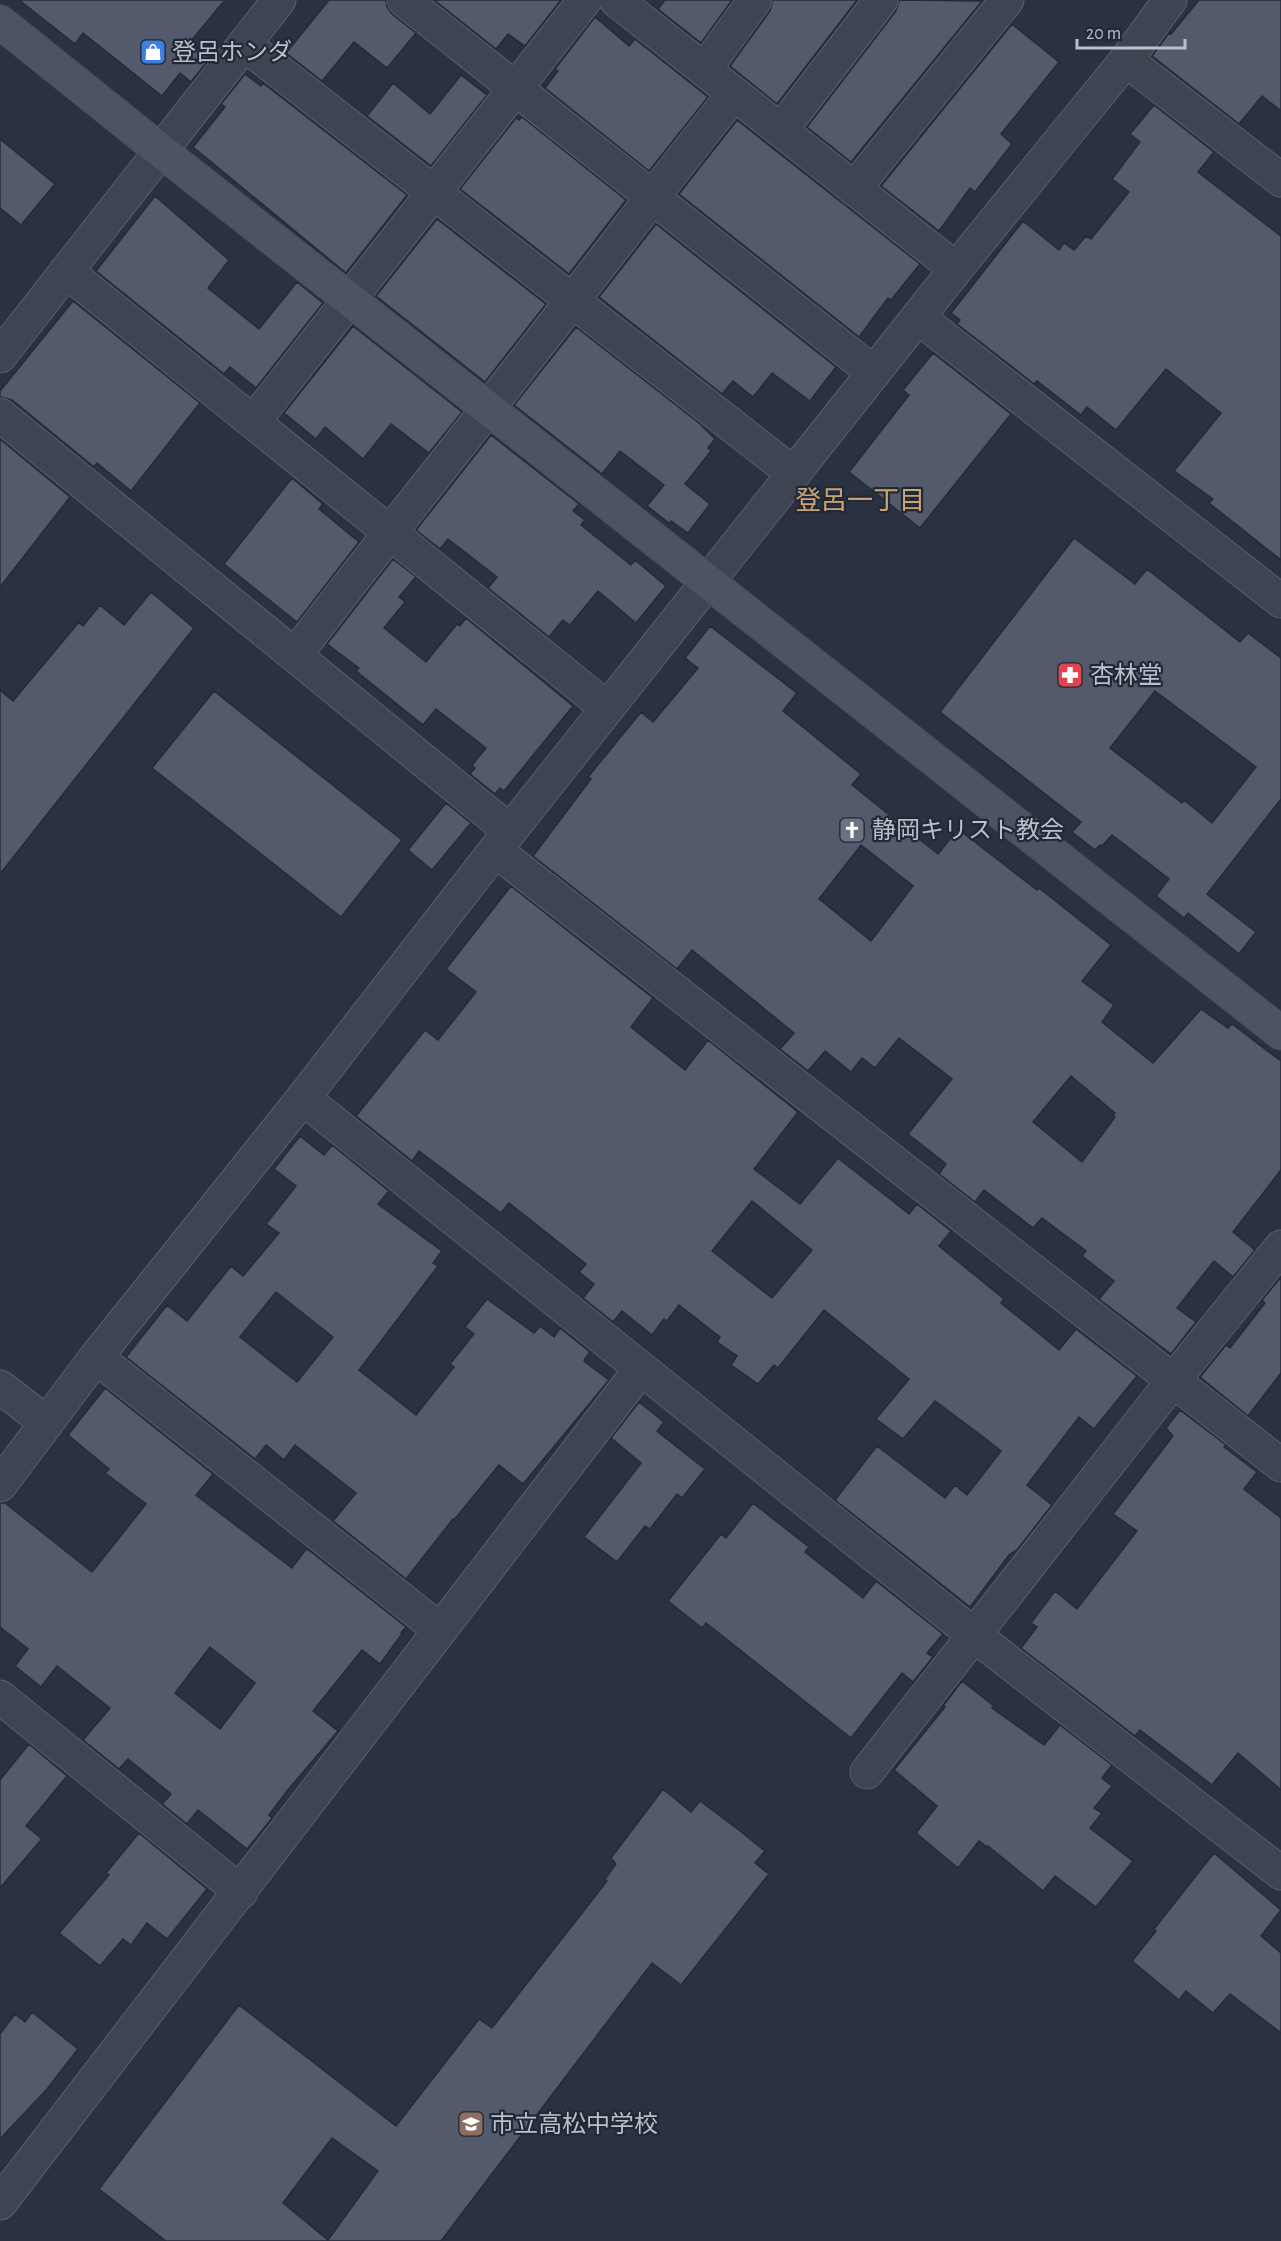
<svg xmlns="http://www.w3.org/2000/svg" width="1281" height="2241" viewBox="0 0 1281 2241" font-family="'Alegreya Sans','Noto Sans JP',sans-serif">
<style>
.building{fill:#535a6b;stroke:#242b38;stroke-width:1.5;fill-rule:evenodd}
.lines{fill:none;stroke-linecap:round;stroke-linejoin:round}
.street-casing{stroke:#595f6b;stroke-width:35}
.secondary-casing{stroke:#484d5a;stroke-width:35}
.street{stroke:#3e4451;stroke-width:33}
.secondary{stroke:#4c5363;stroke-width:33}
.labels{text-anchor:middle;stroke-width:4.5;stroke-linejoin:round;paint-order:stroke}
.poi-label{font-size:24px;fill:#bbbfcb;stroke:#222936;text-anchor:start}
.neighbourhood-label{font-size:26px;fill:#cca374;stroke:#222936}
</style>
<rect width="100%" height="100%" fill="#2a3141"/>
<path class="building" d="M 19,0 L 225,0 L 190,42 L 210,58 L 191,82 L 180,73 L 162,96 L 83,33 L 75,44 Z
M 329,0 L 386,0 L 387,7 L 392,14 L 416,33 L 387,68 L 354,42 L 322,81 L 286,53 Z
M 434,0 L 561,0 L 525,46 L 508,34 L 496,49 Z
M 665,0 L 732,0 L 701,43 L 658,9 Z
M 773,0 L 857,0 L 777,104 L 730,66 L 770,11 Z
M 899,0 L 982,1 L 851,162 L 807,127 L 896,11 Z
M 1199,0 L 1281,0 L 1281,111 L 1262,96 L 1239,124 L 1152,56 L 1169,33 L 1171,34 Z
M 595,17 L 629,46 L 635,39 L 708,97 L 649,171 L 545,88 L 558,71 L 555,69 Z
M 1012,24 L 1059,62 L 1001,134 L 1012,144 L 975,192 L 970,188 L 939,231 L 881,186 Z
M 245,74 L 261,86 L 263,83 L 407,195 L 346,273 L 193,147 L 225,107 L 221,104 Z
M 461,75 L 487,95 L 431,166 L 367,116 L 393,83 L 430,114 Z
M 1154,105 L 1214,152 L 1198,172 L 1281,236 L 1281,560 L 1209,503 L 1213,499 L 1174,471 L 1221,413 L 1166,369 L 1116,430 L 1087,407 L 1081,415 L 1037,381 L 1034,384 L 957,324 L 960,320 L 951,313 L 1023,221 L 1059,250 L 1064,243 L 1074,250 L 1086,236 L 1091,239 L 1129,192 L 1112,179 L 1140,142 L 1130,134 Z
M 522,117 L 626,200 L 569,274 L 460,189 L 516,118 L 519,120 Z
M 737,120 L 920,264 L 891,300 L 888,298 L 859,337 L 679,194 Z
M 0,139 L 55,184 L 21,225 L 0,208 Z
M 155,196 L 229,260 L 208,288 L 259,329 L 297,282 L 323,303 L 256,388 L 230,367 L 224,374 L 96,271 Z
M 437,219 L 546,304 L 485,382 L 376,296 Z
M 656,224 L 836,367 L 810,401 L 772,373 L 753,397 L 733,381 L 722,394 L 599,297 Z
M 73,301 L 200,403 L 131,491 L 97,463 L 94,467 L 12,400 L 0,397 L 0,391 Z
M 353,326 L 462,412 L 429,453 L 391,424 L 363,459 L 325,427 L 316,439 L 284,413 Z
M 576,327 L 699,423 L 715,439 L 708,448 L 711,451 L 685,484 L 710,504 L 688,533 L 671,521 L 669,523 L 647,506 L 664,485 L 620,451 L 602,474 L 514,405 Z
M 933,353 L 1011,414 L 920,528 L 849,472 L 909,395 L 903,390 Z
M 491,435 L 579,504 L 573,511 L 585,520 L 581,525 L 631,565 L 635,560 L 666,586 L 636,623 L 598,591 L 570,625 L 563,620 L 549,637 L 488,588 L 497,577 L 448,539 L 440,549 L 416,530 Z
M 0,439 L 70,497 L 0,587 Z
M 292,478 L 323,504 L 319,509 L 359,542 L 297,622 L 224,564 Z
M 1074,538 L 1135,584 L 1147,569 L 1240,642 L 1248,633 L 1281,658 L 1281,799 L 1207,894 L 1256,932 L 1239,954 L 1188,913 L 1184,918 L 1156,896 L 1169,879 L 1112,835 L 1102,846 L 1100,845 L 1095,850 L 1072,832 L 1081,822 L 940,712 ZM 1155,691 L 1256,767 L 1212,823 L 1184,800 L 1182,803 L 1110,748 Z
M 393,559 L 416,577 L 399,597 L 405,602 L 384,628 L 426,662 L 457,624 L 460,626 L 466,618 L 573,706 L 504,791 L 500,788 L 495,794 L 470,774 L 475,768 L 472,765 L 486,748 L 436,709 L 423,725 L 356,671 L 359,668 L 327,644 Z
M 151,592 L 194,628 L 0,874 L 0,690 L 13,701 L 79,622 L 83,626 L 100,605 L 124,625 Z
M 710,626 L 797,693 L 783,711 L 861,774 L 852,785 L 938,854 L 958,829 L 1037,890 L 1039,888 L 1111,945 L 1082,981 L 1114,1005 L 1102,1022 L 1153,1063 L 1201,1009 L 1228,1028 L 1232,1024 L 1281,1061 L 1281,1170 L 1233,1232 L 1255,1250 L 1233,1277 L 1214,1261 L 1177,1308 L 1196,1322 L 1171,1354 L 1099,1299 L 1114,1281 L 1082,1256 L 1086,1251 L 1042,1218 L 1033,1228 L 984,1190 L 975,1202 L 939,1174 L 946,1164 L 908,1134 L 952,1079 L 899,1038 L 875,1068 L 862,1058 L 851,1072 L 825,1051 L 808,1071 L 780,1049 L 794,1033 L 692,950 L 677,969 L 533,856 L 591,779 L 588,777 L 641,712 L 653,722 L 698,668 L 685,658 ZM 861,845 L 913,886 L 871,941 L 819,899 ZM 1071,1076 L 1115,1113 L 1113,1115 L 1115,1117 L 1082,1162 L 1033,1122 Z
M 214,691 L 402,840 L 341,917 L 152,768 Z
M 446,803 L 471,823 L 432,870 L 408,850 Z
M 511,886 L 653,998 L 631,1027 L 685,1070 L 708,1040 L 798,1112 L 754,1169 L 800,1204 L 838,1158 L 909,1214 L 917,1204 L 951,1231 L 939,1246 L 1004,1299 L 1001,1303 L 1059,1350 L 1076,1329 L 1137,1376 L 1094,1429 L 1079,1417 L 1027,1485 L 1052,1505 L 1017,1550 L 1009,1555 L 970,1607 L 835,1500 L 877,1446 L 945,1498 L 955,1485 L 967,1495 L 1001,1451 L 986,1439 L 935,1401 L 903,1439 L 876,1419 L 909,1379 L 824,1310 L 778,1368 L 774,1365 L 758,1384 L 731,1365 L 737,1356 L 717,1342 L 720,1337 L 679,1305 L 667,1321 L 664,1319 L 652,1335 L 622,1311 L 613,1322 L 583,1298 L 594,1284 L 579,1272 L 586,1264 L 509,1203 L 501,1213 L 419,1151 L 412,1161 L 356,1116 L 425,1030 L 438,1040 L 476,992 L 446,969 ZM 752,1201 L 812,1250 L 772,1298 L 712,1251 Z
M 300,1136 L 324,1155 L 332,1145 L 389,1191 L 378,1204 L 442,1251 L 433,1263 L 438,1266 L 359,1370 L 416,1415 L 454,1367 L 450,1364 L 474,1334 L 465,1327 L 487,1299 L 534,1333 L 540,1326 L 554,1337 L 560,1328 L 590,1352 L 584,1360 L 585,1362 L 609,1380 L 523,1484 L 499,1465 L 454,1520 L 453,1519 L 406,1579 L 333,1521 L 356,1493 L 295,1445 L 284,1460 L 266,1445 L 255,1459 L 126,1357 L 167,1305 L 187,1321 L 231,1266 L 243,1276 L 279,1233 L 266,1224 L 296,1186 L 274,1169 ZM 276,1292 L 333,1337 L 297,1382 L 240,1337 Z
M 1281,1277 L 1281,1373 L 1248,1416 L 1200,1377 L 1226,1345 L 1230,1348 L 1265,1303 L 1262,1300 Z
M 105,1388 L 213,1474 L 196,1495 L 292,1568 L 306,1549 L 310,1551 L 406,1627 L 401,1633 L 402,1634 L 380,1664 L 362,1650 L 313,1711 L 338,1731 L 287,1791 L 269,1815 L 272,1818 L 247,1849 L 198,1810 L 187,1824 L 162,1804 L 171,1794 L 128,1759 L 119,1769 L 83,1740 L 110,1708 L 57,1666 L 41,1687 L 15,1666 L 28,1649 L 0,1627 L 0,1503 L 5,1503 L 92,1572 L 146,1504 L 105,1473 L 109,1469 L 68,1435 ZM 210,1647 L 255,1683 L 220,1729 L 175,1693 Z
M 639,1402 L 664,1422 L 657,1431 L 705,1469 L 682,1498 L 677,1494 L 650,1529 L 645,1526 L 617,1562 L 584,1537 L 641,1463 L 611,1438 Z
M 1180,1410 L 1226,1445 L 1224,1447 L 1257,1472 L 1244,1489 L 1281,1518 L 1281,1790 L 1238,1753 L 1212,1785 L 1140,1730 L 1135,1736 L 1021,1648 L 1037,1627 L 1031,1623 L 1055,1591 L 1077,1609 L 1137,1531 L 1113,1514 L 1173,1436 L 1166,1428 Z
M 753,1503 L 809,1547 L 805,1552 L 863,1598 L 876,1581 L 943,1634 L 927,1653 L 933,1657 L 913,1682 L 902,1673 L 851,1738 L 706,1623 L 702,1628 L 668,1601 L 721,1534 L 726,1538 Z
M 962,1681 L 994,1706 L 992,1708 L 1044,1745 L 1060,1725 L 1112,1765 L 1102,1778 L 1112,1786 L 1094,1808 L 1102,1813 L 1090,1828 L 1133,1861 L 1096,1907 L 1055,1876 L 1043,1891 L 988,1846 L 987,1847 L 979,1841 L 958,1868 L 916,1833 L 937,1806 L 894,1770 L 945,1707 L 943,1706 Z
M 29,1744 L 67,1776 L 26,1826 L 42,1839 L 0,1888 L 0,1780 Z
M 663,1789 L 691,1812 L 700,1801 L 739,1830 L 765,1851 L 755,1863 L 769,1874 L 681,1985 L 652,1963 L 441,2241 L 166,2241 L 99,2189 L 239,2005 L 396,2126 L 479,2019 L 492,2028 L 607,1881 L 605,1879 L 616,1864 L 611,1858 ZM 332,2138 L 378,2171 L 328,2240 L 283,2203 Z
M 139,1833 L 207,1889 L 167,1939 L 147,1923 L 131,1945 L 123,1939 L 100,1966 L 59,1933 L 109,1875 L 106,1873 Z
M 1214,1853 L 1281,1910 L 1261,1936 L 1281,1953 L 1281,2033 L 1230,1994 L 1213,2013 L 1186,1991 L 1179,2000 L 1132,1961 L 1156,1931 L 1154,1929 Z
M 32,2012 L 78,2049 L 47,2089 L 0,2139 L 0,2034 L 15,2014 L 25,2022 Z"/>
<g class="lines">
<g class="street-casing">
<path id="street" d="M 404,0 L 874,373
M 616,0 L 956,269
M 244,44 L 794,474
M 1126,60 L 1281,180
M 704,70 L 755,0
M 781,130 L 881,0
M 854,189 L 1007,0
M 66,271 L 607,708
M 919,318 L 1281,601
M 0,356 L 279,0
M 0,415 L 510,831
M 253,422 L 585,0
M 295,655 C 386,536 480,420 572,301 C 626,232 679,162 734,94
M 495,850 L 1281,1465
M 303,1098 L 974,1635 L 1281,1873
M 96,1357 L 440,1630
M 0,1387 L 47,1423
M 0,1485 L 96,1357 L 303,1098 L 510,831 L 956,269 L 1126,60 L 1170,0
M 0,1697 L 241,1892
M 867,1772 L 1172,1382 L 1281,1247
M 0,2203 L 640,1370"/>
</g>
<g class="secondary-casing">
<path id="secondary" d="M 0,22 L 161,151 L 1281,1033"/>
</g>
<use href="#street" class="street"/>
<use href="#secondary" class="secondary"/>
</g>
<defs>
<g id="shop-square" transform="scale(1.35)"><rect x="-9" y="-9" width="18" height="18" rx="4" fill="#3f7fe0" stroke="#222936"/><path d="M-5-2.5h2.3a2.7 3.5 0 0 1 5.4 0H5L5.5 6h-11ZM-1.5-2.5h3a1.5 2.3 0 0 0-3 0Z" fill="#fff"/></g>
<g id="pharmacy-square" transform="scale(1.35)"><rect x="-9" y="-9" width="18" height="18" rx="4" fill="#e0444e" stroke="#222936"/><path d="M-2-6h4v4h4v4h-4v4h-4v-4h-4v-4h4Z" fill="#fff"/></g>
<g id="church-square" transform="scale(1.35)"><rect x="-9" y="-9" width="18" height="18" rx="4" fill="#6b7280" stroke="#222936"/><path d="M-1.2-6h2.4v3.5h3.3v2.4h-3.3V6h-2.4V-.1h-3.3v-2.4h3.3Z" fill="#fff"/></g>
<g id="school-square" transform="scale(1.35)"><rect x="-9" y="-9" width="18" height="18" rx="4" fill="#8d6e63" stroke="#222936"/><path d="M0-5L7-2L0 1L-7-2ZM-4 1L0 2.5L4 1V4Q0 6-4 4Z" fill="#fff"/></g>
</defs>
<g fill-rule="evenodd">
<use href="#shop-square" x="153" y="52"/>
<use href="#pharmacy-square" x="1070" y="675"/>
<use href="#church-square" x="852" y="830"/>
<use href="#school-square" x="471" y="2124"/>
</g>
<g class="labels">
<g class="poi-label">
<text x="172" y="60">登呂ホンダ</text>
<text x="1090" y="683">杏林堂</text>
<text x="872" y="838">静岡キリスト教会</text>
<text x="490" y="2132">市立高松中学校</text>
</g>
<g class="neighbourhood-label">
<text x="860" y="509">登呂一丁目</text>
</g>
</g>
<path d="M1077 39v9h108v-9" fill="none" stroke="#bbbfcb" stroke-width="3"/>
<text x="1086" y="39" font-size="18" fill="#bbbfcb" stroke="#222936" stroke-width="4.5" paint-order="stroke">20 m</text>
</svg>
